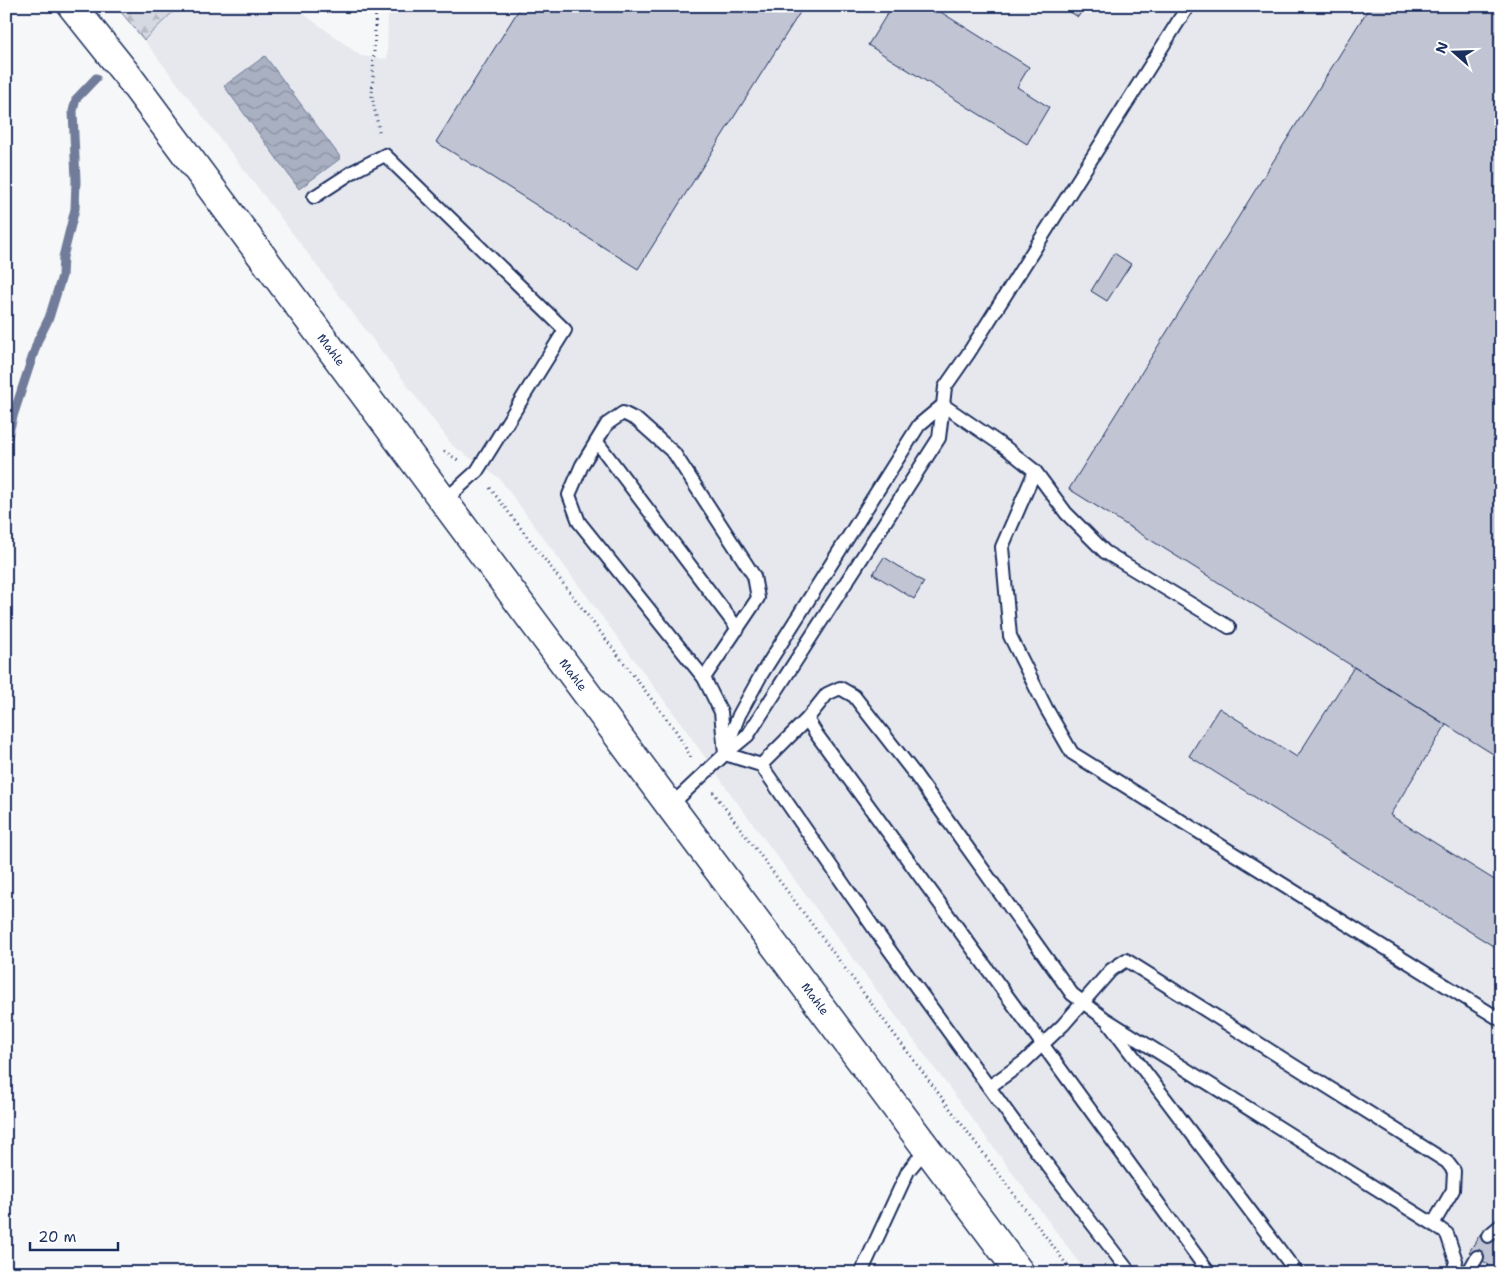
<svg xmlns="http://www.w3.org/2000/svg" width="1507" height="1279" viewBox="0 0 1507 1279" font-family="'Shantell Sans',sans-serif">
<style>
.built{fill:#e6e8ee}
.forest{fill:url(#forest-firs);stroke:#7884a0}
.water{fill:url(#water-waves);stroke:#707c99}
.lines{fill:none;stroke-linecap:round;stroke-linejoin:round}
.stream{stroke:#707c99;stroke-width:9}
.building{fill:#c0c4d3;stroke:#1b2f5e}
.service-casing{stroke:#1b2f5e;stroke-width:16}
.tertiary-casing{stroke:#1b2f5e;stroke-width:31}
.path{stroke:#1b2f5e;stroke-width:3;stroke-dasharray:1 4;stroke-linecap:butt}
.service{stroke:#fff;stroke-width:12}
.tertiary{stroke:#fff;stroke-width:28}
.labels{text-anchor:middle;stroke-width:4;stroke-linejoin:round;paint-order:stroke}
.street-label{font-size:12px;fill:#1b2f5e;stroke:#fff}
</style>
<defs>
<pattern id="forest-firs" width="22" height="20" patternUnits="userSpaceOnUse" patternTransform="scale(1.25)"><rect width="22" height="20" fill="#d6d9e2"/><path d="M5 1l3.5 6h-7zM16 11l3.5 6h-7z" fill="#b7bbc4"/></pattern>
<pattern id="water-waves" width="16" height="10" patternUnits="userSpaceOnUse" patternTransform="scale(1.25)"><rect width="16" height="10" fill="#a9b0c1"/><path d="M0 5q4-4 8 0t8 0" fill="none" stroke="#8990a0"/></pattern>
</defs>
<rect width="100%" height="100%" fill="#f6f7f9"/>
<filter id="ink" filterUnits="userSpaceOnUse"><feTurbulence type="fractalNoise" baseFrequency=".02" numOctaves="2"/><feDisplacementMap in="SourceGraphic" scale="10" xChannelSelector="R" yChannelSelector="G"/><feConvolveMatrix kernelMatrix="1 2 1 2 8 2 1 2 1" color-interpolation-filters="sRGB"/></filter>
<g filter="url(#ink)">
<path class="built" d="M 179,6 L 293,6 L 361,56 L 387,59 L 388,12 L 389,6 L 1501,6 L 1501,1273 L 1087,1273 L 733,797 L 681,723 L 499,478 L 453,446 L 281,218 L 144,40 Z"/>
<path class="forest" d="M 116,6 L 179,6 L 144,40 Z"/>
<path class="water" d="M 265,56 L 341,158 L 299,189 L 224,86 Z"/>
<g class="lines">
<path class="stream" d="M 6,444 L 14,413 L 38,340 L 49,318 L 62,276 L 63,257 L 75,209 L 76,181 L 73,111 L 76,99 L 96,78"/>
</g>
<path class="building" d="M 521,6 L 804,6 L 638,269 L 436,142 Z
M 892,6 L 931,6 L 1029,67 L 1017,87 L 1049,107 L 1027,144 L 868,45 Z
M 1061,6 L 1085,6 L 1078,17 Z
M 1370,6 L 1501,6 L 1501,759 L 1069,489 Z
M 1114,253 L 1131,264 L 1107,301 L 1091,291 Z
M 884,557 L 924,582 L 914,599 L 873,574 Z
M 1354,667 L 1446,725 L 1390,815 L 1501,884 L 1501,951 L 1189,756 L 1219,708 L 1297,757 Z
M 1481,1233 L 1501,1243 L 1501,1273 L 1484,1273 L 1489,1265 L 1469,1252 Z"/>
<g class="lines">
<g class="service-casing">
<path id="service" d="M 1188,6 L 968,354 L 945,387 L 943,405 L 1006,448 L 1035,471 L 1066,513 L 1105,552 L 1229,627
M 314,197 L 354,171 L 385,155 L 565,330 L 477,471 L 444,501
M 597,442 L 738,629
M 1035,471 L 1002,547 L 1010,636 L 1046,708 L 1072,753 L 1501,1020
M 704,678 L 758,598 L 754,576 L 674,453 L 637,420 L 623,413 L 607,424 L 582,465 L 569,495 L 579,522 L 704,678 L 721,712 L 725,754
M 726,749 L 739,715 L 761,675 L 919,425 L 943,405
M 725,754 L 748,735 L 939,438 L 943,405
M 761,765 L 807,719
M 670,806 L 725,754 L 761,765 L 880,937 L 1015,1123 L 1130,1273
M 1109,1024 L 1297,1273
M 989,1087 L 1024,1062 L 1043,1044 L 1063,1025 L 1111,970 L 1126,960 L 1447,1162 L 1454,1171 L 1453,1190 L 1433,1224
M 1488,1236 L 1501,1225
M 861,1273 L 908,1171 L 927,1148
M 1209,1273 L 817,735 L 807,719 L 827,694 L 840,688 L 854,696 L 914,773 L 1072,994 L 1104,1018 L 1433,1224 L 1447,1234 L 1456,1261 L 1453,1273
M 1468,1273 L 1477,1257"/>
</g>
<g class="tertiary-casing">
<path id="tertiary" d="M 72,6 L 128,76 L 674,811 L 1020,1273"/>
</g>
<path class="path" d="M 376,6 L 372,97 L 380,135
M 444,451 L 458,460
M 490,488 L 676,731 L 691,758
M 713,792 L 1073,1273"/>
<use href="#service" class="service"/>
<use href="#tertiary" class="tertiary"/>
</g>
</g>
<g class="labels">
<g class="street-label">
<text transform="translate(331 350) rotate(53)" y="4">Mahle</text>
<text transform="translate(573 675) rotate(53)" y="4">Mahle</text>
<text transform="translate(815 999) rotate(53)" y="4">Mahle</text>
</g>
</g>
<rect width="1507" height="1279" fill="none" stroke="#fff" stroke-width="25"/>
<rect x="12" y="12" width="1482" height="1254" fill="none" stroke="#1b2f5e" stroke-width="2" filter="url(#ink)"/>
<g transform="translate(1454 52) rotate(290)" stroke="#ffffff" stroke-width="4" paint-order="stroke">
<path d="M0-4L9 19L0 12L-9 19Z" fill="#1b2f5e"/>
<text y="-8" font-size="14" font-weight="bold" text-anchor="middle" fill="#1b2f5e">N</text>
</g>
<path d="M30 1242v8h88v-8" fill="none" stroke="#1b2f5e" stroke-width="2.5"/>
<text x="38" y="1242" font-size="15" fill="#1b2f5e" stroke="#ffffff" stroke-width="4" paint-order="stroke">20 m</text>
</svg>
